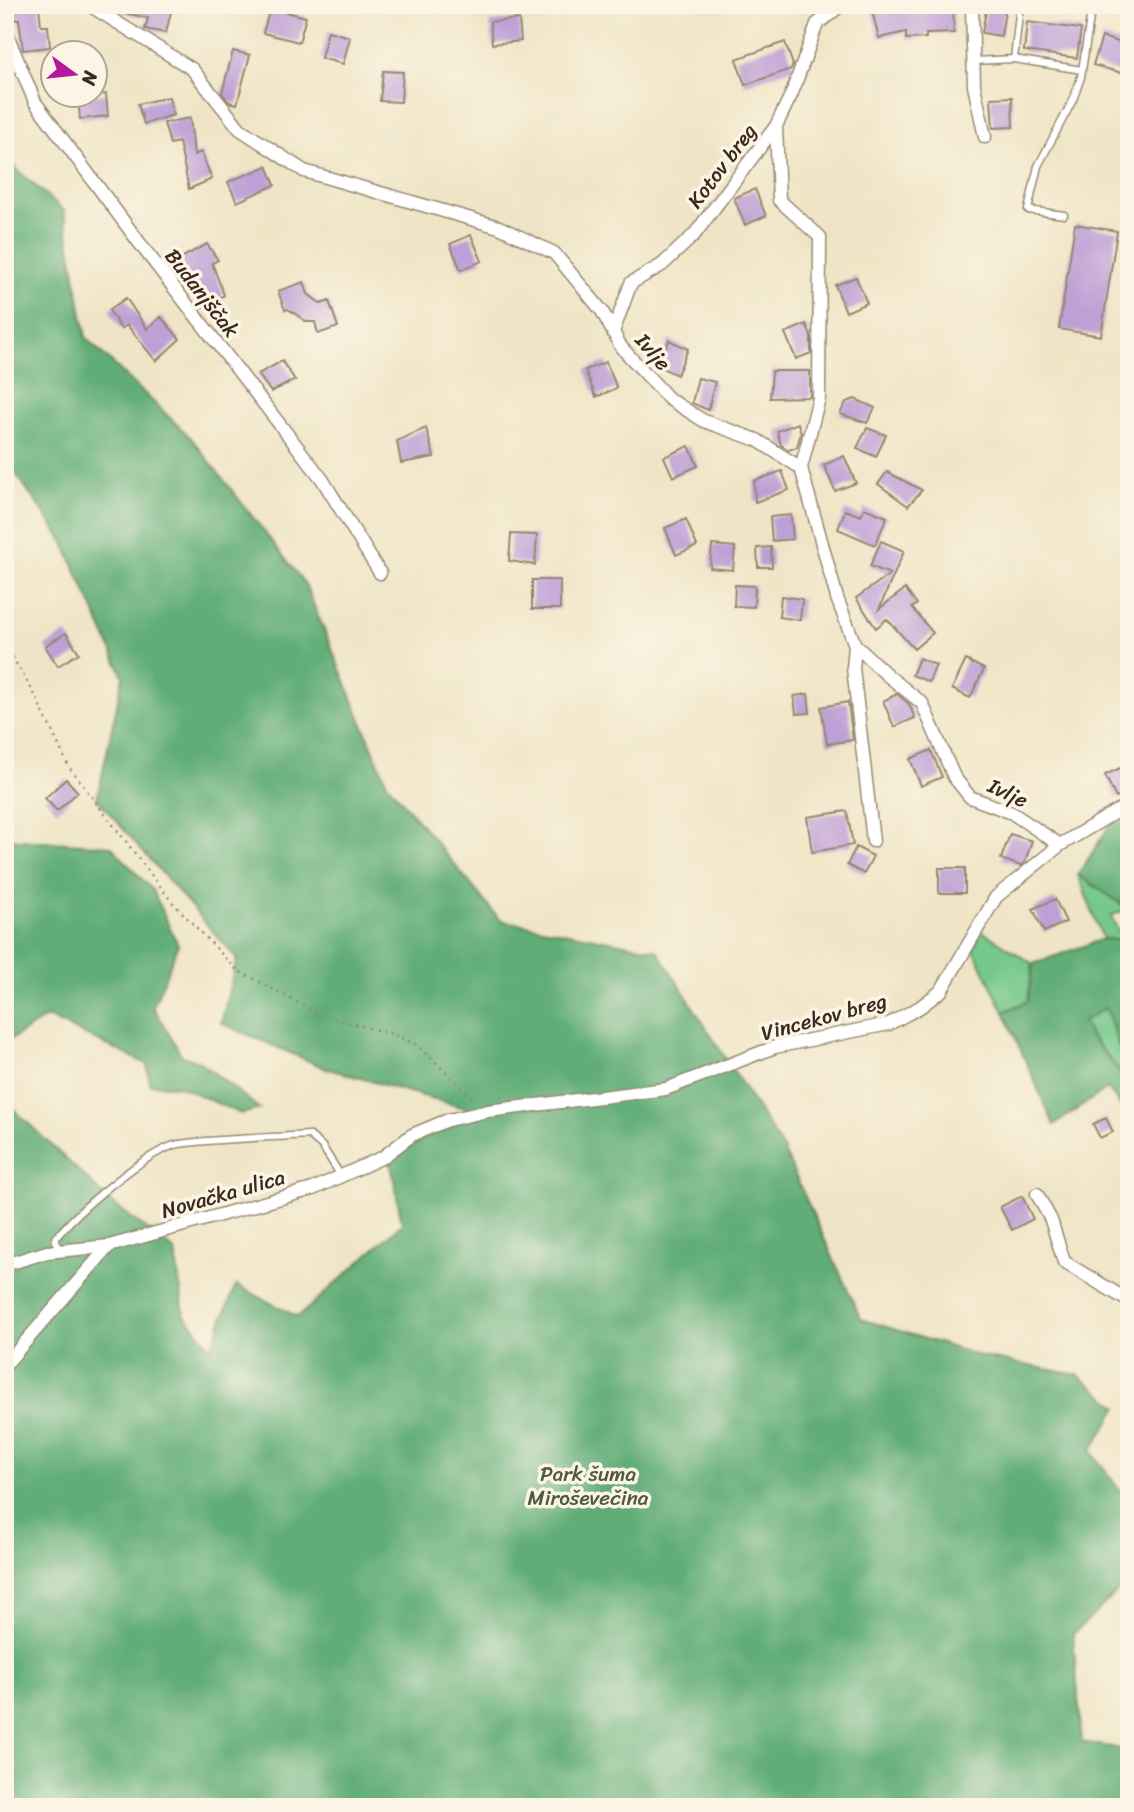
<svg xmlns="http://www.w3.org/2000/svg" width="1134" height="1812" viewBox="0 0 1134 1812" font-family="Sriracha,sans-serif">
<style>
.green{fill:#77c98b;stroke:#597a54;stroke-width:2}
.forest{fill:#61ad77;stroke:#4e6c4a;stroke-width:2}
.building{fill:#bfa0d6}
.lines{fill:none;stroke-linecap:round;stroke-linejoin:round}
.service-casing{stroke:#958872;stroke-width:9}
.minor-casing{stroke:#958872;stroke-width:15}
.path{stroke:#958872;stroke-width:2.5;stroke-dasharray:2 5;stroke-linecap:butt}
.service{stroke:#fff;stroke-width:6}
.minor{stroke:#fff;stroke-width:12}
.labels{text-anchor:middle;stroke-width:7;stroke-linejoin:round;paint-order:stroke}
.street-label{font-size:21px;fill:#3b2a1e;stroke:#fcf5e5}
.park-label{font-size:21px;fill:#4d5a3f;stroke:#fcf5e5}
</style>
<rect width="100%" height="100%" fill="#fcf5e5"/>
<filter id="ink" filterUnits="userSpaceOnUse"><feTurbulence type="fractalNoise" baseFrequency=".0143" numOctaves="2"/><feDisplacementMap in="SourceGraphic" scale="14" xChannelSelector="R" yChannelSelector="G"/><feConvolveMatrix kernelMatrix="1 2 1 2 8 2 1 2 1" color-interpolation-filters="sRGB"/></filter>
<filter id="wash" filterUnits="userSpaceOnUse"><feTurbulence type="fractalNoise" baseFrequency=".00686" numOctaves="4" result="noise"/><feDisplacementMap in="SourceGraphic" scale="28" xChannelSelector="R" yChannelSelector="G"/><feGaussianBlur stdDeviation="1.57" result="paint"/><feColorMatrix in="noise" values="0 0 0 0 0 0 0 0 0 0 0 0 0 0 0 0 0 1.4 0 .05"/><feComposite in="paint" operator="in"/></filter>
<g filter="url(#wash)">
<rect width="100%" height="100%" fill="#efe5c6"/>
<path class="green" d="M 1078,875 L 1129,909 L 1129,919 L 1124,910 L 1111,916 L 1122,940 L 1103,939 Z
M 982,931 L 1033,964 L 1028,1001 L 1004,1012 L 973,948 Z
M 1106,1007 L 1121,1051 L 1129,1042 L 1129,1075 L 1125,1077 L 1090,1036 L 1083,1021 Z"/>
<path class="forest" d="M 5,159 L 64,211 L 86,338 L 191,438 L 305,584 L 387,783 L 500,920 L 657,950 L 783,1149 L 861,1319 L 983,1357 L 1078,1375 L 1118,1407 L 1091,1451 L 1124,1496 L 1129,1518 L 1129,1581 L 1073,1634 L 1082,1742 L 1129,1750 L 1129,1807 L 5,1807 L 5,1101 L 111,1202 L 175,1251 L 184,1314 L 211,1348 L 236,1285 L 298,1317 L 402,1224 L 390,1159 L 472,1110 L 325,1068 L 221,1023 L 237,959 L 97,799 L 123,676 L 63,541 L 5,458 Z
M 1129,811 L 1129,909 L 1078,875 L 1113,820 Z
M 5,839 L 111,846 L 153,891 L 178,945 L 153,1007 L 182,1056 L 200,1062 L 260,1109 L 241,1114 L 181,1087 L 150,1084 L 147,1064 L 47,1017 L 5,1043 Z
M 1103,939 L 1122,940 L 1129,957 L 1129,1005 L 1126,1006 L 1129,1009 L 1129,1042 L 1121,1052 L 1106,1008 L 1083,1021 L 1090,1036 L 1124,1077 L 1129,1075 L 1129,1119 L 1108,1088 L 1054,1125 L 1004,1012 L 1028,1001 L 1033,964 Z"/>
<g id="blocks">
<path class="building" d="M 11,5 L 39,5 L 41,26 L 48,26 L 50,47 L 23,50 L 19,19 L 13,20 Z
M 116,5 L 172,7 L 166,33 L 145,29 L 148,18 L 115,11 Z
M 933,5 L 953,5 L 954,33 L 926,34 L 926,38 L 906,39 L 906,32 L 879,38 L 872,11 L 890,6 L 891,10 L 933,8 Z
M 987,5 L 1006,5 L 1001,36 L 982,33 Z
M 270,8 L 306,17 L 299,42 L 263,33 Z
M 519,19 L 521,41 L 492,44 L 490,22 Z
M 1027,22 L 1081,29 L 1077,58 L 1024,51 Z
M 328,31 L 350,37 L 343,64 L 321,58 Z
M 1102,37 L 1129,45 L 1129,75 L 1093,65 Z
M 785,42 L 793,65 L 791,69 L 745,85 L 736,59 Z
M 233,51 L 250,55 L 237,104 L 229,102 L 222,93 Z
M 383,71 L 403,72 L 401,102 L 380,101 Z
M 106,94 L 108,116 L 80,119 L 78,97 Z
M 169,97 L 173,115 L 144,124 L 138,104 Z
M 1012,97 L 1013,127 L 993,128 L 991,98 Z
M 190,118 L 194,155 L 201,152 L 212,179 L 189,189 L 179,142 L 170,144 L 164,123 Z
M 267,166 L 275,185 L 237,202 L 228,182 Z
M 755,189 L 766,216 L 745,225 L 734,198 Z
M 1075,224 L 1117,231 L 1101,336 L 1059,329 Z
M 471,235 L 482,261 L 461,270 L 450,244 Z
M 207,244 L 218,260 L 212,263 L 224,295 L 203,307 L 187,275 L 185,276 L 179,259 Z
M 856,277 L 867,303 L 846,312 L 835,285 Z
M 304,282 L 308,294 L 321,304 L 329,301 L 338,327 L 318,334 L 315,322 L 307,322 L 288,309 L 285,310 L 278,291 Z
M 126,298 L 147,329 L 161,317 L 180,339 L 156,361 L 127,325 L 121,329 L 109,310 Z
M 806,324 L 811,336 L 811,353 L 796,359 L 785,333 Z
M 669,340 L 688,349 L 677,375 L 658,366 Z
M 282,361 L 295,380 L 271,392 L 258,374 Z
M 606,362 L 617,388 L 596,397 L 585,370 Z
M 772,371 L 810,371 L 810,397 L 770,398 Z
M 698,378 L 715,382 L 708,410 L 692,403 Z
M 855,399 L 875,408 L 867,423 L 840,414 L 846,402 Z
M 798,423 L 801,433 L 797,447 L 789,450 L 781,445 L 777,431 Z
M 426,428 L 434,457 L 401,463 L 397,441 Z
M 867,428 L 886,435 L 876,457 L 857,448 Z
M 689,446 L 698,466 L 673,477 L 664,457 Z
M 844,456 L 856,483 L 835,491 L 824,465 Z
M 782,471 L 789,490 L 755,502 L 754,481 Z
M 887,472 L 922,490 L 908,506 L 878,484 Z
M 864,508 L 887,517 L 875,545 L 838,529 L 845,510 L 861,516 Z
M 791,515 L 793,539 L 772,541 L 770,517 Z
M 686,519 L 697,546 L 676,555 L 665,528 Z
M 511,534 L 537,535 L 535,565 L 509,561 Z
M 881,541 L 904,551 L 879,609 L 905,589 L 917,604 L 912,608 L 933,633 L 914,649 L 887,619 L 876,628 L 856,598 L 890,574 L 870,566 Z
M 712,545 L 735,547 L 733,570 L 710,568 Z
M 771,547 L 772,567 L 758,567 L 757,548 Z
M 532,580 L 560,580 L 560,609 L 532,609 Z
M 735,585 L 755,586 L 754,607 L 734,606 Z
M 781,596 L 802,599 L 800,620 L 779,617 Z
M 66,633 L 79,653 L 58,666 L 45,646 Z
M 919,658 L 936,665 L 929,682 L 912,675 Z
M 966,660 L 984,669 L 970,698 L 952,689 Z
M 808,694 L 810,713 L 796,714 L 794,696 Z
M 897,694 L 909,704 L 915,718 L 894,727 L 883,701 Z
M 848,702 L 853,740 L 827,744 L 821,707 Z
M 931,750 L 942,777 L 921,786 L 910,759 Z
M 1129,764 L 1129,792 L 1116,798 L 1105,775 Z
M 66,779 L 78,792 L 57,811 L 45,798 Z
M 847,811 L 853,845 L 812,852 L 807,817 Z
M 1010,834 L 1032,841 L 1025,862 L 1021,866 L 1001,859 Z
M 856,847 L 873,856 L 864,874 L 847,865 Z
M 939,868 L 965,868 L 965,893 L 939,893 Z
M 1055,899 L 1066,922 L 1044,932 L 1033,909 Z
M 1106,1118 L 1113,1132 L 1100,1138 L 1093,1124 Z
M 1022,1196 L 1033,1219 L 1012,1230 L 1000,1207 Z"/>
</g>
</g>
<g filter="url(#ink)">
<use href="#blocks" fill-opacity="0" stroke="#958872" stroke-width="2"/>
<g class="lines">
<g class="service-casing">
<path id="service" d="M 1020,5 L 1014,59 L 1082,70
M 974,61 L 1014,59
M 1064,215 L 1028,210 L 1038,166 L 1073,100 L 1081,77 L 1092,5
M 59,1251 L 55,1239 C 75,1213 147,1150 179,1144 C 219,1138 267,1138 309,1135 L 322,1146 L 341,1176"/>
</g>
<g class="minor-casing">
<path id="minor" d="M 89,5 L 192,69 L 240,129 L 304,171 L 499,227 L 554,253 L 602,311 L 621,347 L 669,399 L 704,421 L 757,440 L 801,468 L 837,598 L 855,645 L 887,675 L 922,703 L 954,777 L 970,797 L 1012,813 L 1060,845
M 972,5 L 974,86 L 985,137
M 5,30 L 35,102 L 144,249 L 322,479 L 380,573
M 776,126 L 779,200 L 820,237 L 819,398 L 801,468
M 613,332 L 631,283 L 662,265 L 694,235 L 776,126 L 792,93 L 817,24 L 841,5
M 855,645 L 853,668 L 873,841
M 1037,1194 L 1051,1220 L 1064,1262 L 1129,1301
M 5,1265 L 47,1252 L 109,1246 L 313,1189 L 383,1157 L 412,1135 L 448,1120 L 488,1111 L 666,1089 L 775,1047 L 889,1024 L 920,1007 L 941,991 L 996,897 L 1060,845 L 1129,804
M 5,1365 L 109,1246"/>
</g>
<path class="path" d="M 5,645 L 34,693 L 69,767 L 172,902 L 237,970 L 321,1015 L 392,1034 L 417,1045 L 476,1101"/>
<use href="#service" class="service"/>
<use href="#minor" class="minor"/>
</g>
</g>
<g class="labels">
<g class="street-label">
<text transform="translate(722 166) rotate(-53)" y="7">Kotov breg</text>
<text transform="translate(202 293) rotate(52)" y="7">Budanjščak</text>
<text transform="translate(653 352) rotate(49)" y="7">Ivlje</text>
<text transform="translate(1008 793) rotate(25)" y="7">Ivlje</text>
<text transform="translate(824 1017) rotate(-15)" y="7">Vincekov breg</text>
<text transform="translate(223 1194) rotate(-16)" y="7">Novačka ulica</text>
</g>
<g class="park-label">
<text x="588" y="1481">Park šuma<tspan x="588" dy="24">Miroševečina</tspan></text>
</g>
</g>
<rect width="1134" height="1812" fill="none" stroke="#fcf5e5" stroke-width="28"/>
<g transform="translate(74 74) rotate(105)"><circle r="33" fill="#fcf5e5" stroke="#afa495" stroke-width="2"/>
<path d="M0-5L12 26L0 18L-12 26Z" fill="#b5179e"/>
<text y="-10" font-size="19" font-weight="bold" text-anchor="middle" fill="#3b2a1e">N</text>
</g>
</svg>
